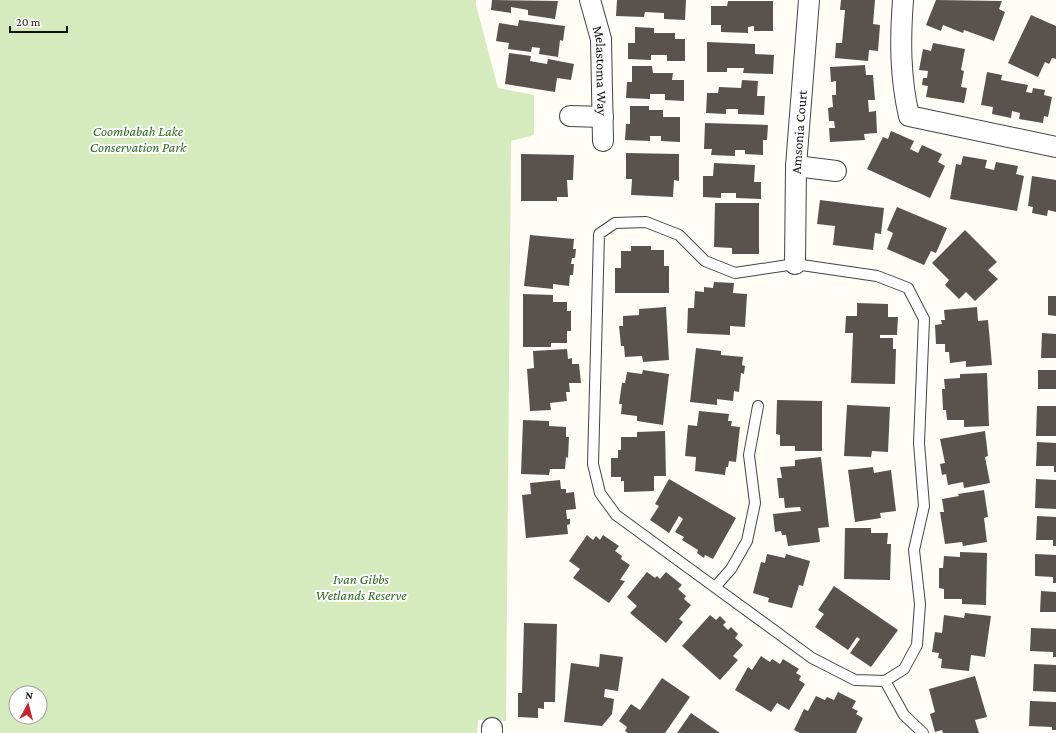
<svg xmlns="http://www.w3.org/2000/svg" width="1056" height="733" viewBox="0 0 1056 733" font-family="'Crimson Pro',serif">
<style>
.green{fill:#d5ebbd;fill-rule:evenodd}
.building{fill:#5a524d}
.lines{fill:none;stroke-linecap:round;stroke-linejoin:round}
.lane-casing{stroke:#444;stroke-width:12}
.street-casing{stroke:#444;stroke-width:22}
.lane{stroke:#fff;stroke-width:10}
.street{stroke:#fff;stroke-width:20}
.labels{text-anchor:middle;stroke-width:4;stroke-linejoin:round;paint-order:stroke}
.street-label{font-size:14px;fill:#111;stroke:#fff}
.park-label{font-size:14px;font-style:italic;fill:#2f6b1f;stroke:#fff}
</style>
<rect width="100%" height="100%" fill="#fffdf5"/>
<path class="green" d="M 0,0 L 476,0 L 476,5 L 498,88 L 534,95 L 534,135 L 511,141 L 506,721 L 478,720 L 477,733 L 0,733 ZM 16,693 L 40,693 L 40,717 L 16,717 Z"/>
<path class="building" d="M 492,0 L 558,1 L 555,19 L 528,15 L 528,10 L 511,7 L 511,13 L 491,10 Z
M 617,0 L 686,0 L 685,20 L 664,19 L 664,13 L 645,12 L 644,17 L 616,16 Z
M 841,0 L 875,0 L 873,24 L 880,25 L 878,51 L 869,50 L 868,61 L 835,58 L 836,43 L 842,43 L 845,10 L 840,10 Z
M 936,0 L 1002,1 L 999,9 L 1005,12 L 994,41 L 964,30 L 963,33 L 943,25 L 941,31 L 926,25 Z
M 728,1 L 773,1 L 773,31 L 754,31 L 754,26 L 748,27 L 748,33 L 721,32 L 721,25 L 711,25 L 711,6 L 727,6 Z
M 1031,15 L 1056,26 L 1056,59 L 1052,58 L 1049,64 L 1045,62 L 1038,77 L 1008,63 Z
M 519,20 L 565,26 L 563,41 L 560,40 L 558,57 L 539,54 L 540,48 L 532,47 L 531,52 L 508,49 L 509,43 L 496,41 L 499,23 L 518,26 Z
M 635,27 L 654,28 L 654,33 L 675,33 L 675,39 L 685,39 L 685,61 L 667,61 L 667,55 L 651,55 L 651,60 L 628,59 L 628,43 L 635,43 Z
M 707,42 L 755,44 L 755,54 L 774,55 L 773,74 L 743,73 L 744,68 L 727,68 L 727,72 L 707,72 Z
M 933,43 L 965,49 L 961,70 L 964,71 L 961,87 L 967,88 L 964,103 L 926,97 L 928,86 L 922,85 L 923,78 L 927,78 L 928,71 L 919,70 L 923,49 L 931,51 Z
M 509,53 L 531,56 L 530,61 L 547,64 L 548,59 L 574,64 L 571,80 L 557,78 L 555,92 L 505,84 Z
M 865,65 L 866,75 L 873,75 L 875,100 L 868,100 L 869,112 L 876,111 L 877,133 L 864,134 L 865,140 L 830,142 L 829,128 L 835,128 L 834,121 L 829,121 L 828,108 L 833,107 L 832,95 L 836,95 L 836,81 L 831,82 L 830,67 Z
M 632,66 L 652,66 L 653,73 L 673,73 L 672,80 L 684,80 L 684,101 L 665,100 L 665,94 L 650,94 L 650,99 L 626,98 L 627,82 L 632,82 Z
M 987,72 L 1002,75 L 1001,80 L 1028,85 L 1026,92 L 1032,93 L 1033,88 L 1045,90 L 1044,95 L 1052,97 L 1048,117 L 1044,116 L 1043,123 L 1019,119 L 1020,113 L 1012,111 L 1011,118 L 992,114 L 993,107 L 981,105 Z
M 742,80 L 758,81 L 757,96 L 765,96 L 764,115 L 738,114 L 738,109 L 726,109 L 726,114 L 706,113 L 707,93 L 718,93 L 719,87 L 741,88 Z
M 630,106 L 649,106 L 649,110 L 663,110 L 663,117 L 680,117 L 680,142 L 661,141 L 661,136 L 650,136 L 650,141 L 625,140 L 626,124 L 630,124 Z
M 705,123 L 768,125 L 767,140 L 763,140 L 763,155 L 745,154 L 745,150 L 735,150 L 735,156 L 711,155 L 712,149 L 704,149 Z
M 891,131 L 914,141 L 910,149 L 918,153 L 922,145 L 942,154 L 938,162 L 945,166 L 930,198 L 867,169 L 883,137 L 888,139 Z
M 626,153 L 679,154 L 679,181 L 674,180 L 673,197 L 631,195 L 632,179 L 626,179 Z
M 521,154 L 574,155 L 573,180 L 567,180 L 568,197 L 557,197 L 557,201 L 521,201 Z
M 963,156 L 987,160 L 985,168 L 994,170 L 996,162 L 1018,166 L 1016,174 L 1024,176 L 1017,211 L 950,199 L 956,164 L 961,165 Z
M 714,163 L 755,165 L 754,182 L 761,182 L 761,199 L 736,198 L 736,193 L 721,193 L 721,198 L 703,197 L 703,176 L 713,176 Z
M 1032,176 L 1056,180 L 1056,212 L 1048,210 L 1047,216 L 1032,213 L 1033,207 L 1028,206 Z
M 820,200 L 884,208 L 881,234 L 875,233 L 873,250 L 833,245 L 835,226 L 817,224 Z
M 715,203 L 759,203 L 759,254 L 732,254 L 732,248 L 714,247 Z
M 897,207 L 947,228 L 936,253 L 931,251 L 924,265 L 887,249 L 893,233 L 887,230 Z
M 965,230 L 997,262 L 988,270 L 998,279 L 975,301 L 966,292 L 959,299 L 945,285 L 949,280 L 932,263 Z
M 530,235 L 574,239 L 573,249 L 576,249 L 575,258 L 572,258 L 571,264 L 574,264 L 573,275 L 570,275 L 569,286 L 553,284 L 553,289 L 524,286 Z
M 631,246 L 651,246 L 651,250 L 664,250 L 664,266 L 669,266 L 669,293 L 615,293 L 615,268 L 621,268 L 621,251 L 631,251 Z
M 714,282 L 734,283 L 733,293 L 747,294 L 745,327 L 730,326 L 730,335 L 687,333 L 688,308 L 694,308 L 695,291 L 704,292 L 704,287 L 713,288 Z
M 523,294 L 553,295 L 553,302 L 567,302 L 567,311 L 571,311 L 571,331 L 567,331 L 567,343 L 551,343 L 551,347 L 523,347 Z
M 1048,296 L 1056,296 L 1056,316 L 1048,315 Z
M 857,303 L 888,304 L 888,317 L 898,317 L 897,335 L 880,335 L 880,338 L 893,338 L 893,349 L 896,349 L 895,384 L 851,383 L 853,333 L 845,333 L 846,316 L 857,316 Z
M 666,307 L 669,360 L 643,362 L 642,356 L 625,357 L 624,346 L 621,346 L 619,326 L 623,326 L 623,316 L 639,315 L 639,309 Z
M 977,307 L 978,321 L 988,320 L 992,365 L 966,367 L 966,361 L 950,363 L 949,352 L 945,352 L 945,344 L 936,344 L 935,325 L 942,324 L 941,320 L 945,320 L 944,310 Z
M 1042,333 L 1056,334 L 1056,358 L 1041,358 Z
M 696,348 L 721,351 L 721,355 L 743,357 L 742,365 L 745,366 L 744,374 L 741,373 L 739,392 L 734,391 L 733,401 L 717,399 L 717,405 L 690,402 Z
M 567,349 L 568,359 L 572,358 L 572,364 L 579,364 L 581,383 L 569,383 L 570,392 L 566,392 L 567,401 L 550,403 L 551,410 L 530,411 L 527,369 L 534,368 L 533,351 Z
M 643,370 L 669,374 L 663,425 L 637,421 L 637,416 L 621,414 L 622,404 L 619,404 L 622,383 L 625,383 L 627,372 L 642,374 Z
M 1038,370 L 1056,370 L 1056,389 L 1038,389 Z
M 987,373 L 989,426 L 964,427 L 964,420 L 947,420 L 946,410 L 943,410 L 942,389 L 945,389 L 944,379 L 960,378 L 960,374 Z
M 777,400 L 822,401 L 822,451 L 795,451 L 795,446 L 780,446 L 780,435 L 776,434 Z
M 847,405 L 890,407 L 888,452 L 872,451 L 871,457 L 844,456 Z
M 1037,406 L 1056,406 L 1056,436 L 1036,436 Z
M 699,411 L 729,414 L 728,421 L 732,421 L 731,426 L 740,427 L 736,462 L 729,461 L 728,467 L 726,467 L 725,475 L 695,471 L 696,457 L 685,456 L 688,425 L 697,426 Z
M 523,420 L 549,421 L 549,426 L 566,427 L 566,437 L 569,437 L 568,458 L 566,457 L 565,469 L 550,469 L 549,475 L 521,474 Z
M 665,431 L 666,476 L 654,476 L 654,491 L 624,492 L 624,481 L 621,481 L 621,477 L 611,477 L 611,458 L 618,458 L 618,450 L 621,450 L 621,437 L 637,437 L 637,432 Z
M 985,431 L 988,456 L 985,457 L 990,483 L 964,488 L 963,482 L 948,485 L 946,474 L 942,475 L 940,464 L 945,463 L 940,439 Z
M 1037,442 L 1056,443 L 1056,472 L 1054,472 L 1054,466 L 1036,466 Z
M 821,457 L 829,527 L 818,528 L 820,542 L 788,546 L 786,535 L 782,535 L 781,531 L 775,532 L 773,514 L 801,511 L 800,507 L 785,508 L 784,498 L 779,498 L 777,478 L 782,478 L 780,467 L 795,466 L 795,460 Z
M 873,467 L 874,473 L 891,470 L 896,511 L 880,513 L 881,518 L 855,522 L 848,470 Z
M 669,479 L 736,518 L 713,559 L 705,555 L 704,558 L 697,553 L 698,550 L 682,540 L 684,537 L 675,532 L 683,519 L 679,516 L 669,533 L 650,520 L 659,506 L 655,504 Z
M 1036,479 L 1056,480 L 1056,509 L 1035,508 Z
M 560,480 L 561,489 L 566,489 L 566,493 L 574,492 L 576,509 L 566,510 L 567,519 L 570,519 L 570,524 L 567,525 L 568,534 L 526,538 L 522,495 L 531,494 L 530,483 Z
M 984,490 L 988,517 L 984,518 L 987,542 L 963,546 L 962,542 L 945,544 L 940,512 L 944,512 L 942,499 L 959,496 L 958,494 Z
M 1037,516 L 1056,517 L 1056,546 L 1053,546 L 1053,540 L 1036,540 Z
M 845,528 L 871,528 L 871,533 L 888,533 L 887,544 L 891,544 L 890,580 L 844,579 Z
M 587,535 L 593,540 L 596,536 L 600,540 L 603,535 L 619,546 L 615,551 L 622,556 L 621,559 L 630,565 L 620,580 L 625,581 L 609,603 L 573,578 L 580,569 L 569,561 Z
M 960,552 L 987,553 L 986,605 L 962,604 L 962,599 L 944,599 L 944,589 L 939,588 L 939,568 L 943,568 L 944,556 L 960,557 Z
M 767,554 L 785,558 L 786,554 L 810,561 L 803,586 L 799,585 L 792,608 L 768,602 L 769,598 L 753,593 L 761,562 L 765,563 Z
M 1035,554 L 1056,555 L 1056,583 L 1053,583 L 1053,577 L 1035,576 Z
M 647,572 L 655,578 L 657,576 L 660,579 L 666,572 L 682,585 L 678,589 L 686,596 L 684,599 L 691,605 L 679,619 L 683,622 L 666,643 L 630,613 L 637,606 L 627,597 Z
M 834,586 L 898,630 L 871,667 L 850,653 L 860,639 L 857,637 L 848,650 L 815,627 L 824,614 L 818,610 Z
M 1041,591 L 1056,592 L 1056,612 L 1040,612 Z
M 965,613 L 991,616 L 985,657 L 971,655 L 969,671 L 941,668 L 942,659 L 938,658 L 939,653 L 932,652 L 935,632 L 942,633 L 944,615 L 964,618 Z
M 710,615 L 716,620 L 720,616 L 726,622 L 723,625 L 728,630 L 731,627 L 738,634 L 735,638 L 743,645 L 733,656 L 738,660 L 720,680 L 682,646 Z
M 524,623 L 557,624 L 555,702 L 544,702 L 544,709 L 538,708 L 538,718 L 518,717 L 518,693 L 522,693 Z
M 1031,628 L 1056,629 L 1056,657 L 1053,657 L 1053,652 L 1030,651 Z
M 600,654 L 623,657 L 618,691 L 605,689 L 604,697 L 614,699 L 612,714 L 602,726 L 564,722 L 571,663 L 599,667 Z
M 761,656 L 770,662 L 772,659 L 780,664 L 783,659 L 799,669 L 796,673 L 801,676 L 799,680 L 805,684 L 789,710 L 777,703 L 771,712 L 735,690 L 748,667 L 752,670 Z
M 1034,664 L 1056,665 L 1056,692 L 1033,691 Z
M 975,676 L 987,717 L 975,720 L 979,733 L 943,733 L 942,730 L 935,732 L 930,714 L 935,712 L 929,689 Z
M 662,678 L 690,697 L 665,733 L 628,733 L 625,731 L 627,727 L 619,721 L 631,704 L 640,710 Z
M 838,692 L 856,701 L 852,708 L 858,711 L 856,714 L 863,718 L 856,733 L 800,733 L 794,730 L 804,709 L 808,711 L 816,696 L 825,700 L 827,697 L 834,700 Z
M 1030,701 L 1056,702 L 1056,730 L 1052,730 L 1052,727 L 1029,726 Z
M 691,713 L 720,733 L 677,733 Z"/>
<g class="lines">
<g class="lane-casing">
<path id="lane" d="M 646,222 L 679,235 L 705,261 L 735,273 L 795,264 L 877,276 L 908,288 L 924,319 L 919,443 L 924,506 L 914,550 L 920,604 L 917,645 L 904,669 L 885,681 L 855,680 L 812,658 L 616,515 L 600,493 L 593,464 L 599,234 L 615,223 Z
M 715,587 L 731,569 L 747,541 L 755,503 L 749,455 L 758,406
M 885,681 L 904,715 L 923,733"/>
</g>
<g class="street-casing">
<g id="street">
<path id="s1" d="M 590,0 L 601,39 L 603,141"/>
<path d="M 903,0 C 900,40 900,77 909,116 L 1056,147"/>
<path d="M 570,116 L 603,117"/>
<path d="M 796,166 L 836,171"/>
<path id="s2" d="M 795,264 L 796,166 L 809,0"/>
<path d="M 492,728 L 492,733"/>
</g>
</g>
<use href="#lane" class="lane"/>
<use href="#street" class="street"/>
</g>
<g class="labels">
<g class="street-label">
<text dy="5" stroke="none"><textPath href="#s1" startOffset="72">Melastoma Way</textPath></text>
<text dy="5" stroke="none"><textPath href="#s2" startOffset="132">Amsonia Court</textPath></text>
</g>
<g class="park-label">
<text x="138" y="136">Coombabah Lake<tspan x="138" dy="16">Conservation Park</tspan></text>
<text x="361" y="584">Ivan Gibbs<tspan x="361" dy="16">Wetlands Reserve</tspan></text>
</g>
</g>
<g transform="translate(28 705) rotate(7)"><circle r="19" fill="#ffffff" stroke="#a0a0a0"/>
<path d="M0-3L7 15L0 10L-7 15Z" fill="#c4262e"/>
<text y="-6" font-size="11" font-weight="bold" text-anchor="middle" fill="#111111">N</text>
</g>
<path d="M10 26v6h57v-6" fill="none" stroke="#111111" stroke-width="2"/>
<text x="16" y="26" font-size="12" fill="#111111" stroke="#ffffff" stroke-width="3" paint-order="stroke">20 m</text>
</svg>
